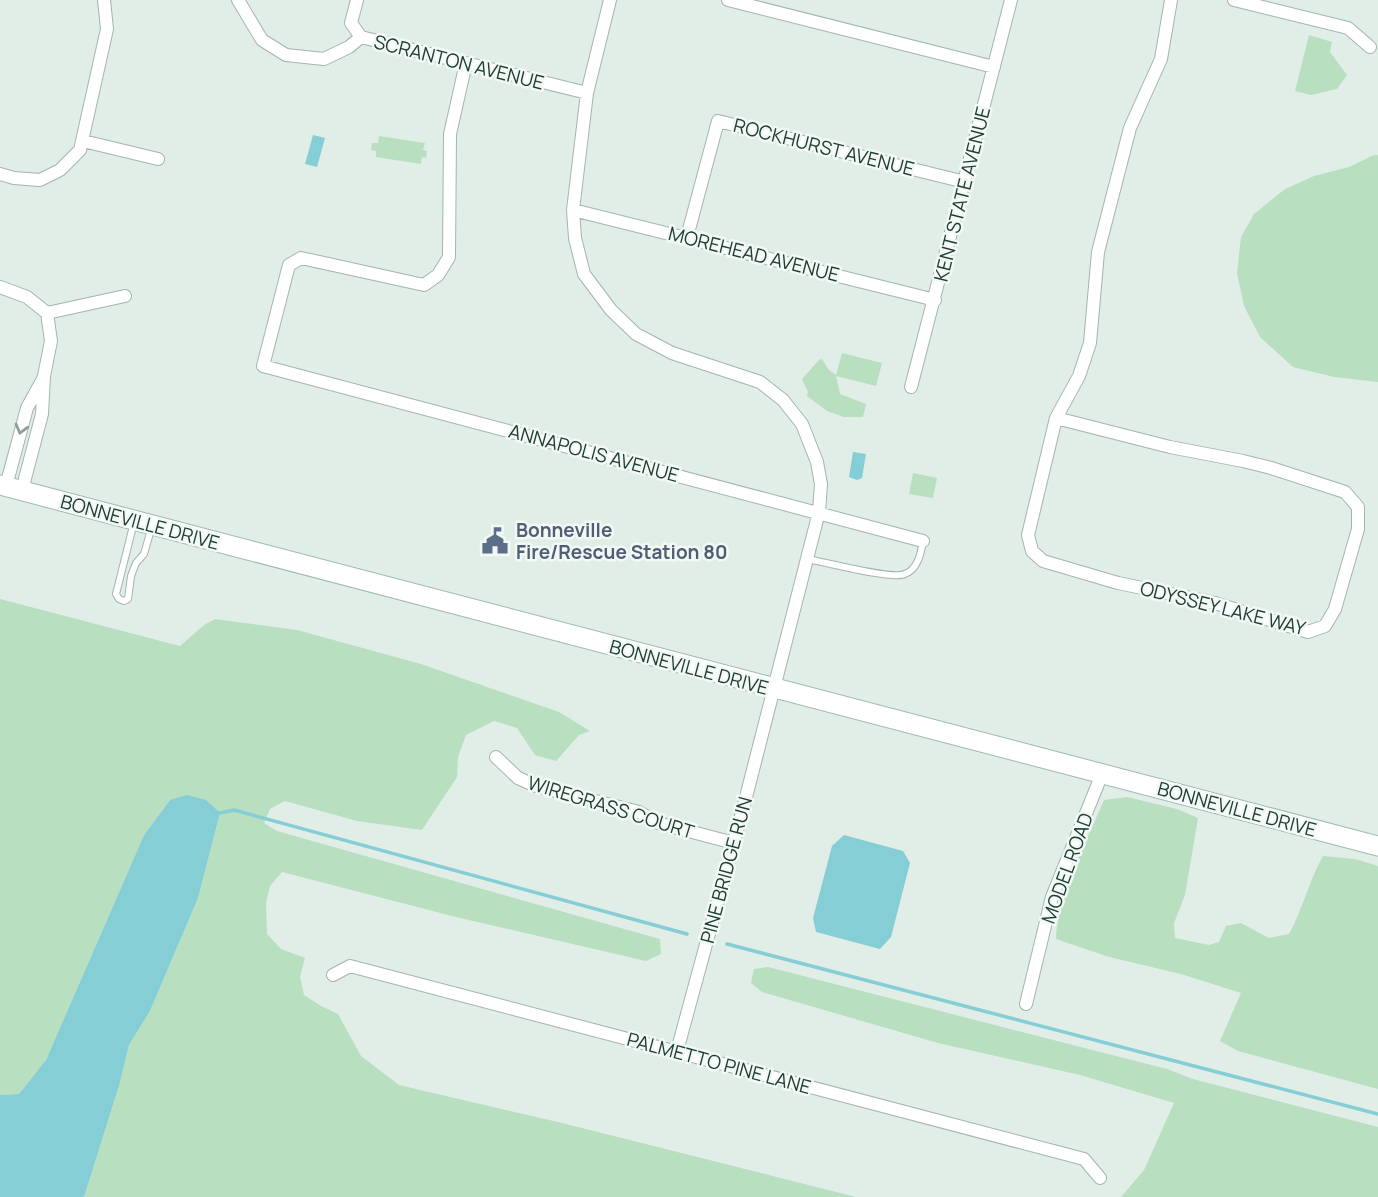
<svg xmlns="http://www.w3.org/2000/svg" width="1378" height="1197" viewBox="0 0 1378 1197" font-family="Manrope,sans-serif">
<style>
.green{fill:#b8dfc0}
.water{fill:#85ced5}
.lines{fill:none;stroke-linecap:round;stroke-linejoin:round}
.stream{stroke:#85ced5;stroke-width:3.5}
.lane-casing{stroke:#a3b5ae;stroke-width:8}
.street-casing{stroke:#a3b5ae;stroke-width:14}
.secondary-casing{stroke:#9fb9ae;stroke-width:21}
.lane{stroke:#fff;stroke-width:6}
.street{stroke:#fff;stroke-width:12}
.secondary{stroke:#fff;stroke-width:19}
.oneway{stroke:#909e9a}
.labels{text-anchor:middle;stroke-width:5;stroke-linejoin:round;paint-order:stroke}
.street-label{font-size:19px;fill:#203e34;stroke:#f2f9f5}
.service-label{font-size:19px;font-weight:bold;fill:#4e5e75;stroke:#f2f9f5;text-anchor:start}
</style>
<rect width="100%" height="100%" fill="#e1ede7"/>
<path class="green" d="M 1309,35 L 1332,42 L 1330,52 L 1347,75 L 1337,89 L 1311,95 L 1295,91 Z
M 379,136 L 425,143 L 423,150 L 427,151 L 426,158 L 422,157 L 421,164 L 376,157 L 376,151 L 371,150 L 372,143 L 378,143 Z
M 1374,155 L 1378,155 L 1378,382 L 1334,377 L 1293,367 L 1260,337 L 1244,306 L 1237,273 L 1241,237 L 1254,214 L 1285,189 L 1314,176 L 1349,167 Z
M 842,353 L 882,363 L 876,386 L 836,376 L 840,394 L 866,404 L 863,417 L 844,417 L 827,411 L 807,396 L 808,392 L 802,379 L 819,360 L 822,359 L 829,370 L 836,375 Z
M 913,473 L 937,478 L 933,498 L 909,494 Z
M 0,599 L 180,646 L 204,625 L 215,619 L 297,630 L 421,664 L 559,712 L 590,731 L 579,735 L 556,761 L 535,755 L 517,728 L 494,721 L 466,735 L 458,757 L 457,777 L 422,830 L 357,821 L 285,801 L 270,809 L 264,823 L 277,831 L 660,939 L 661,954 L 646,961 L 456,917 L 282,872 L 270,886 L 266,903 L 267,934 L 281,949 L 305,958 L 300,977 L 304,995 L 321,1006 L 338,1014 L 361,1056 L 399,1085 L 562,1123 L 856,1197 L 84,1197 L 119,1086 L 129,1045 L 150,1011 L 198,898 L 220,813 L 170,800 L 144,835 L 46,1060 L 19,1094 L 0,1095 Z
M 1127,797 L 1177,809 L 1198,818 L 1185,895 L 1174,923 L 1175,938 L 1209,945 L 1219,942 L 1226,926 L 1241,923 L 1269,938 L 1289,934 C 1303,908 1309,881 1323,856 L 1355,859 L 1378,866 L 1378,1089 L 1238,1051 L 1220,1041 L 1241,993 L 1181,974 L 1109,957 L 1056,939 C 1058,893 1086,842 1104,800 Z
M 768,967 L 1167,1069 L 1193,1079 L 1378,1127 L 1378,1197 L 1121,1197 L 1144,1170 L 1174,1103 L 1080,1075 L 938,1043 L 762,992 L 751,983 L 754,969 Z"/>
<path class="water" d="M 313,135 L 325,138 L 317,167 L 305,164 Z
M 853,452 L 866,454 L 862,478 L 857,480 L 849,477 Z
M 187,795 L 206,800 L 220,813 L 198,898 L 150,1011 L 129,1045 L 119,1086 L 84,1197 L 0,1197 L 0,1095 L 19,1094 L 46,1060 L 144,835 L 170,800 Z
M 844,835 L 903,851 L 910,863 L 891,937 L 880,949 L 816,932 L 813,918 L 832,846 Z"/>
<g class="lines">
<path class="stream" d="M 220,813 L 234,810 L 687,934
M 727,944 L 1378,1114"/>
<g class="lane-casing">
<path id="lane" d="M 134,522 L 116,594 L 119,599 L 124,601 L 128,599 L 131,576 L 136,563 L 144,554 L 152,526
M 807,559 C 826,562 891,580 905,574 C 918,569 921,553 923,541"/>
</g>
<g class="street-casing">
<path id="street" d="M 238,0 L 262,40 L 286,55 L 324,59 L 349,47 L 361,37
M 357,0 L 351,23 L 361,37
M 610,0 L 587,93 L 573,210 L 575,238 L 584,274 L 611,310 L 636,334 L 672,353 L 760,382 L 783,400 L 802,424 L 817,462 L 821,484 L 819,512 L 745,801 L 677,1051
M 728,0 L 994,67
M 1234,0 L 1348,28 L 1370,47
M 361,37 L 587,93
M 466,63 L 450,134 L 449,257 L 438,275 L 424,285 L 301,258 L 289,265 L 263,366 L 923,541
M 83,141 L 158,159
M 0,174 L 14,178 L 40,180 L 60,170 L 80,150 L 107,29 L 104,0
M 573,210 L 935,300
M 687,237 L 718,121 L 965,182
M 0,287 L 27,297 L 47,313 L 51,341 L 44,376 L 42,414 L 22,490
M 47,313 L 125,296
M 911,387 L 1011,0
M 1056,418 L 1170,447 L 1243,461 L 1271,468 L 1345,492 L 1358,507 L 1358,529 L 1335,609 L 1325,626 L 1308,632 L 1215,603 L 1118,583 L 1043,561 L 1032,551 L 1028,535 L 1056,418 L 1079,376 L 1090,343 L 1098,252 L 1130,128 L 1161,59 L 1171,0
M 6,486 L 27,408 L 43,379
M 496,757 L 518,778 L 536,786 L 639,812 L 658,823 L 734,843
M 333,975 L 350,966 L 1084,1159 L 1100,1178
M 1026,1004 L 1052,897 L 1102,774"/>
</g>
<g class="secondary-casing">
<path id="secondary" d="M 0,485 L 1378,846"/>
</g>
<use href="#lane" class="lane"/>
<use href="#street" class="street"/>
<use href="#secondary" class="secondary"/>
</g>
<defs><path id="oneway-chevron" d="M-2-3.5L2.5 0L-2 3.5" fill="none" stroke-width="1.6" stroke-linecap="round" stroke-linejoin="round" transform="scale(1.75)"/></defs>
<use class="oneway" href="#oneway-chevron" transform="translate(21 429) rotate(105)"/>
<defs>
<g id="civic-bare" transform="scale(2.1)"><path d="M-.6-6.5H3V-4.5H.6V-3L4-1V1h2V6H-6V1h2V-1L-.6-3ZM-1.2 2.5V6h2.4V2.5Z" fill="#5c6f8a" stroke="#f2f9f5" stroke-width="2.5" paint-order="stroke"/></g>
</defs>
<g fill-rule="evenodd">
<use href="#civic-bare" x="495" y="541"/>
</g>
<g class="labels">
<g class="street-label">
<text transform="translate(459 62) rotate(14)" y="7">SCRANTON AVENUE</text>
<text transform="translate(824 147) rotate(14)" y="7">ROCKHURST AVENUE</text>
<text transform="translate(962 194) rotate(-76)" y="7">KENT STATE AVENUE</text>
<text transform="translate(754 254) rotate(14)" y="7">MOREHEAD AVENUE</text>
<text transform="translate(594 453) rotate(15)" y="7">ANNAPOLIS AVENUE</text>
<text transform="translate(140 522) rotate(15)" y="7">BONNEVILLE DRIVE</text>
<text transform="translate(1223 608) rotate(14)" y="7">ODYSSEY LAKE WAY</text>
<text transform="translate(689 667) rotate(15)" y="7">BONNEVILLE DRIVE</text>
<text transform="translate(611 807) rotate(17)" y="7">WIREGRASS COURT</text>
<text transform="translate(1237 809) rotate(15)" y="7">BONNEVILLE DRIVE</text>
<text transform="translate(1067 868) rotate(-70)" y="7">MODEL ROAD</text>
<text transform="translate(726 870) rotate(-75)" y="7">PINE BRIDGE RUN</text>
<text transform="translate(719 1063) rotate(15)" y="7">PALMETTO PINE LANE</text>
</g>
<g class="service-label">
<text x="516" y="537">Bonneville<tspan x="516" dy="22">Fire/Rescue Station 80</tspan></text>
</g>
</g>
</svg>
